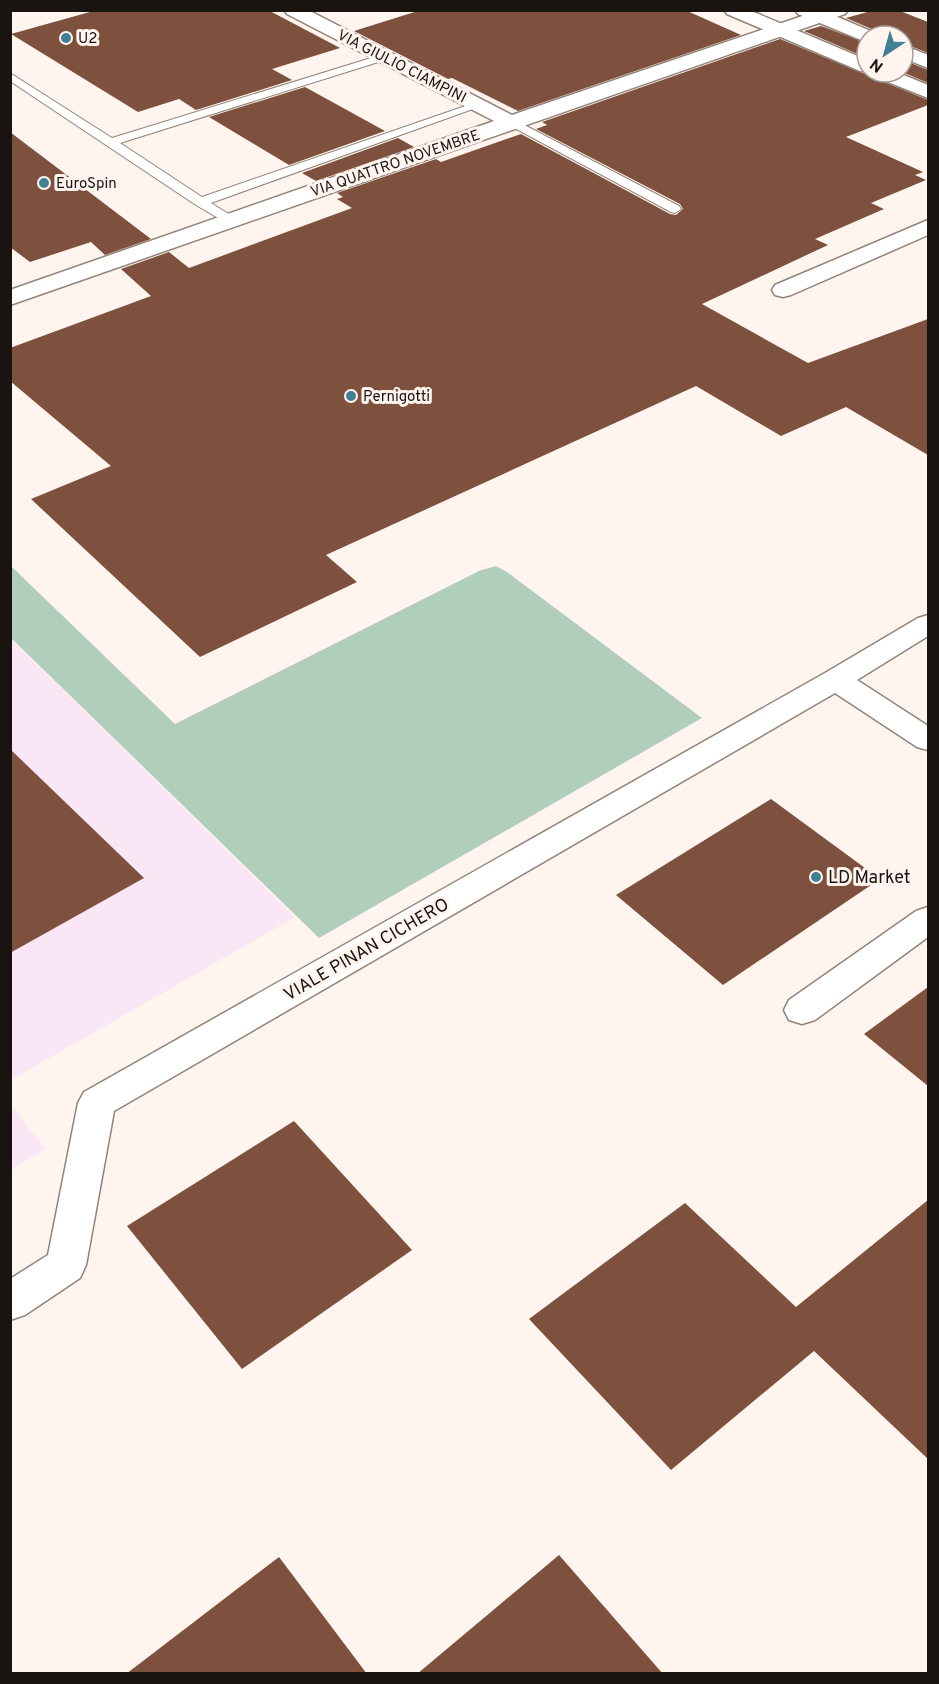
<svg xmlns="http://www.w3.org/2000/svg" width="939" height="1684" viewBox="0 0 939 1684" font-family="Overpass,sans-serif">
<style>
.education{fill:#fbe6f6}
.green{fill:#b1cebc}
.building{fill:#7d513e}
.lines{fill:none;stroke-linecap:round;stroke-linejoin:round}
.service-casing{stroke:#918378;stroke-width:2}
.minor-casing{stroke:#918378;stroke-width:3}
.tertiary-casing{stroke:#918378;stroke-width:3}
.service{fill:#fff;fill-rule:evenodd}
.minor{fill:#fff;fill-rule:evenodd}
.tertiary{fill:#fff;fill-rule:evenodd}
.poi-dot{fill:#407f94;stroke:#fff5ee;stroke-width:2}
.labels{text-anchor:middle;stroke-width:6;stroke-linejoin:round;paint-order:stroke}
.far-poi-label{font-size:15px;fill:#1a1410;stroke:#fff5ee;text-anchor:start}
.far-street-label{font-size:15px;fill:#1a1410;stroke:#fff5ee}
.poi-label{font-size:18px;fill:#1a1410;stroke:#fff5ee;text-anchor:start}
.street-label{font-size:18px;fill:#1a1410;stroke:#fff5ee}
</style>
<rect width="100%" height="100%" fill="#fff5ee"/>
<path class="education" d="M 10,638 L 295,917 L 11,1080 L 10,1080 Z
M 11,1105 L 45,1149 L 11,1170 L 10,1170 Z"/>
<path class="green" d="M 11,566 L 175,724 L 481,570 L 496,566 L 507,572 L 702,718 L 319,938 L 11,638 Z"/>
<path class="building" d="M 97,10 L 268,10 L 340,48 L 272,69 L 292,80 L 196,110 L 179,99 L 138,112 L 11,34 Z
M 421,10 L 685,10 L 741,35 L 518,111 L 452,78 L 448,79 L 354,31 Z
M 871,11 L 900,11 L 928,22 L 928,53 L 903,43 L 903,36 L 878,36 L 874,30 L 846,18 Z
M 821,26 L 867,43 L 867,58 L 804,31 Z
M 780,39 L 928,100 L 928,105 L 846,137 L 923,172 L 915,175 L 926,180 L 871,203 L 884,209 L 815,239 L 828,245 L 702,304 L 808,363 L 928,319 L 928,455 L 846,407 L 781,436 L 696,386 L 326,555 L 357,582 L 200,657 L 31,499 L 111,466 L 10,381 L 10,348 L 151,296 L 121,269 L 169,252 L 189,268 L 352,208 L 337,199 L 343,197 L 337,193 L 436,159 L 441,162 L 521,134 L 670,214 L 676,215 L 683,209 L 680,204 L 536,129 L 547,125 L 542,122 Z
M 903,60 L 928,70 L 928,83 L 902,72 Z
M 305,87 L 385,131 L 289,165 L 209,117 Z
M 10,132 L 151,239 L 105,255 L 91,242 L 30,262 L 10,247 Z
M 398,138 L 414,147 L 316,181 L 302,173 Z
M 10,749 L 144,878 L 10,953 Z
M 771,799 L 880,879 L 723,985 L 616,895 Z
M 928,987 L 928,1086 L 864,1034 Z
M 294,1121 L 412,1250 L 242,1369 L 127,1226 Z
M 928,1200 L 928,1459 L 814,1351 L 671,1470 L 529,1319 L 685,1203 L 796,1307 Z
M 559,1555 L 663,1674 L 417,1674 Z
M 279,1557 L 367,1674 L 126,1674 Z"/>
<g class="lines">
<g class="service-casing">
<path id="service" d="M 384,54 L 390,57 L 388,59 L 120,143 L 202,197 L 474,103 L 478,102 L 484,105 L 211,203 L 235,218 L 236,221 L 230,225 L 196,205 L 10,81 L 10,73 L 112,138 Z
M 511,118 L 679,206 L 681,209 L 675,213 L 671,212 L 507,124 L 505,122 Z"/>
</g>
<g class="minor-casing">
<path id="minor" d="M 284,10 L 308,10 L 512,115 L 820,10 L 848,10 L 845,14 L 10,305 L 10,290 L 494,121 L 287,14 Z
M 928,220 L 928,235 L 791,295 L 783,297 L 775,295 L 772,290 L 775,285 Z
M 928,615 L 928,636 L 857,680 L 928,726 L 928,750 L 917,747 L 835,693 L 114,1111 L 86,1265 L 80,1278 L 25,1315 L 10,1320 L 10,1279 L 48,1255 L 78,1103 L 84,1092 L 825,673 L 918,618 Z
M 928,907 L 928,937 L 815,1020 L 802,1024 L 789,1020 L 784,1010 L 789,1000 L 916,911 Z"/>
</g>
<g class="tertiary-casing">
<path id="tertiary" d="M 724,10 L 749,10 L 867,60 L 867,72 L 870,72 L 860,71 L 727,14 Z
M 795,10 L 821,10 L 873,32 L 876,36 L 867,36 L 867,41 L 861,40 L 798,14 Z
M 903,45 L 928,55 L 928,68 L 903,58 Z
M 871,72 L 896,72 L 928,85 L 928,98 L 873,76 Z"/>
</g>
<use href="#service" class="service"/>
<use href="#minor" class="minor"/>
<use href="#tertiary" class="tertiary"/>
</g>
<g class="poi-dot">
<circle cx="66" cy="38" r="6"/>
<circle cx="44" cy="183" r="6"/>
<circle cx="351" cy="396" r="6"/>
<circle cx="816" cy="877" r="6"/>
</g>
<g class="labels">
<g class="far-poi-label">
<text x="78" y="43">U2</text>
<text x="56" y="188">EuroSpin</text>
<text x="363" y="401">Pernigotti</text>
</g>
<g class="far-street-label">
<text transform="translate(402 66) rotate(27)" y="5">VIA GIULIO CIAMPINI</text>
<text transform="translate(395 163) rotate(-19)" y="5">VIA QUATTRO NOVEMBRE</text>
</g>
<g class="poi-label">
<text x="828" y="883">LD Market</text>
</g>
<g class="street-label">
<text transform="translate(366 949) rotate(-30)" y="6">VIALE PINAN CICHERO</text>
</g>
</g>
<rect width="939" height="1684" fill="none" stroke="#1a1410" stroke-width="24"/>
<g transform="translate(885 54) rotate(216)"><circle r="28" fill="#fff5ee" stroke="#a39b95" stroke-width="1.5"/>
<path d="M0-4.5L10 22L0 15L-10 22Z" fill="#407f94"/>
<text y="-9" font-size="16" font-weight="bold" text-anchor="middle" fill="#1a1410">N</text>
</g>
</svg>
